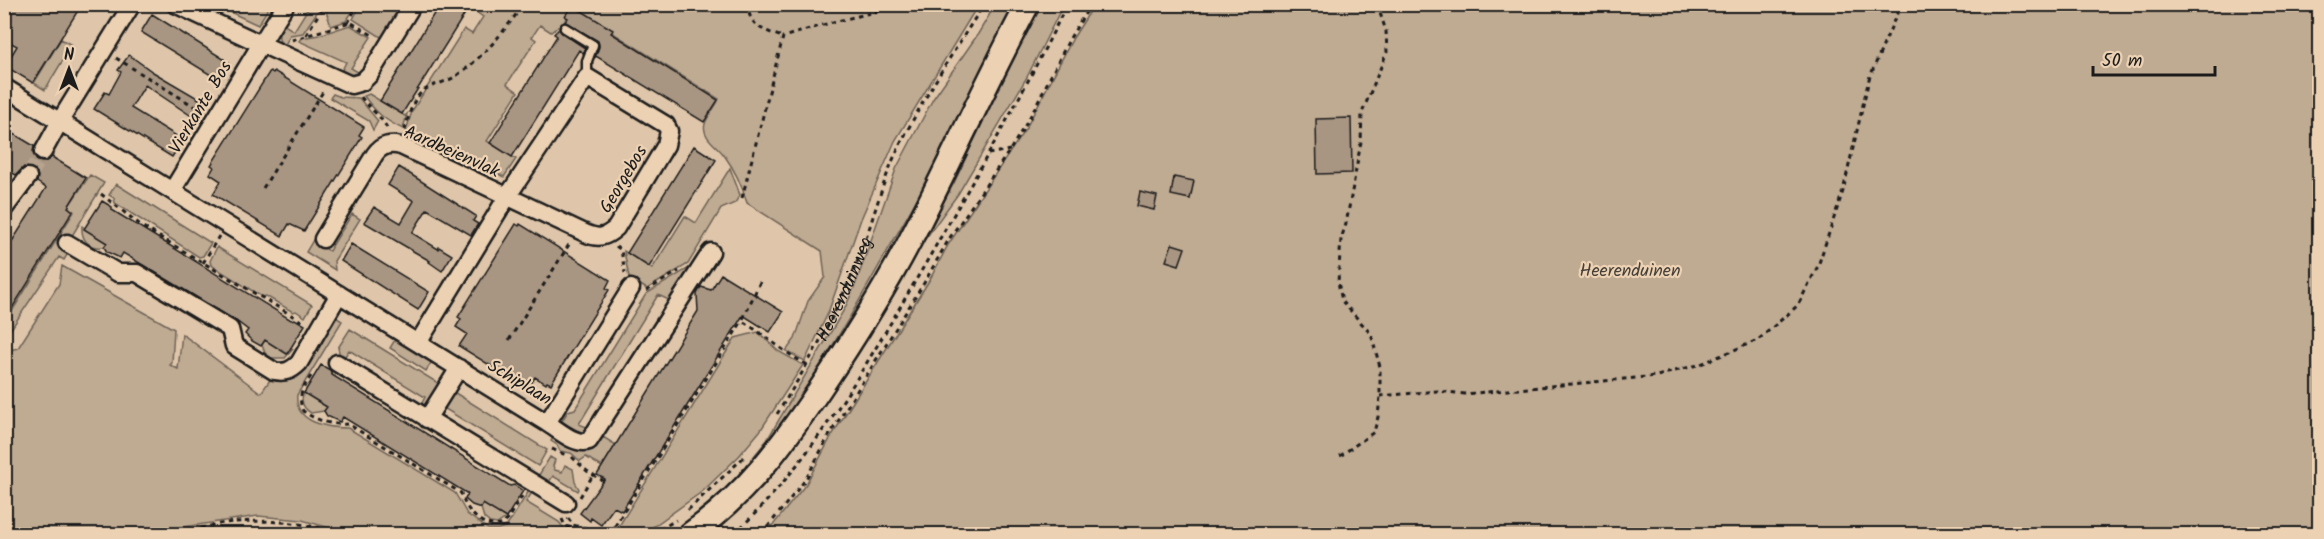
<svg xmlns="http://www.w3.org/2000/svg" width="2324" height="539" viewBox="0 0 2324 539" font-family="Kalam,sans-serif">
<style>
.green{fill:#bfaa92;stroke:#6e6357;stroke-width:1.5}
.building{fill:#a99682;stroke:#1c1c1c;stroke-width:1.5}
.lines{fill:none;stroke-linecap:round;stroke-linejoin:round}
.minor-tunnel{stroke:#b8a48e;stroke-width:16;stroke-dasharray:16 8;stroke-linecap:butt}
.service-casing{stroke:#1c1c1c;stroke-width:13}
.minor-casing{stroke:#1c1c1c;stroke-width:21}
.secondary-casing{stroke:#1c1c1c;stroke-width:27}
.path{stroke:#1c1c1c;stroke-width:3;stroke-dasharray:4.5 4.5;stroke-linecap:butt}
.service{stroke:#ecd1b3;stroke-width:8}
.minor{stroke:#ecd1b3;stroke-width:16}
.secondary{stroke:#ecd1b3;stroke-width:22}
.labels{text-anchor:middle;stroke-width:4.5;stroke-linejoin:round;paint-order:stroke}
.street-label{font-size:18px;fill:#1c1c1c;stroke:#ecd1b3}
.park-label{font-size:18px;fill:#45403a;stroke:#ecd1b3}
</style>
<rect width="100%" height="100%" fill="#dfc6aa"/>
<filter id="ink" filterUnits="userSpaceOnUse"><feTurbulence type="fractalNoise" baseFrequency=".0167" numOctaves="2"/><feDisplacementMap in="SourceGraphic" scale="12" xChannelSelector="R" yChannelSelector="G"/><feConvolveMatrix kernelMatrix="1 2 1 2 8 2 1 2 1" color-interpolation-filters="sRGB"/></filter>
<g filter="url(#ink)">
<path class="green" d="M 266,5 L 269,7 L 258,25 L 215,5 Z
M 310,5 L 329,5 L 320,8 L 303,33 L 290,35 L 284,47 C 276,40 278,32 283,24 L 294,31 Z
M 344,5 L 353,11 L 346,21 L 331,26 L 326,11 Z
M 361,5 L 405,5 L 384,39 L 353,19 Z
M 475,5 L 978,5 L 895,141 L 861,219 L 828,313 L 805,361 L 786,351 L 795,339 L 808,301 L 825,277 L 822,251 L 747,203 C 742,185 735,170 724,155 C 718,146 701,137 705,124 C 707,116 716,107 719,99 L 573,8 L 564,22 L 551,32 L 540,25 L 532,37 L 536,40 L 507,84 L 518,92 L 487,141 L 516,159 L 504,177 L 406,131 L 412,111 L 464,29 L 472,34 L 483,17 L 472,9 Z
M 995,5 L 1014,5 L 933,171 L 848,320 L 786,423 L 713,507 L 767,440 L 845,308 L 856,283 L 896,169 L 933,99 L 978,34 Z
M 1035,5 L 1063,5 L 1027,77 L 958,194 L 915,253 L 954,183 L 980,128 L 1003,67 Z
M 1094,5 L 2319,5 L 2319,534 L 766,534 L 806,484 L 831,437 L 930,279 L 948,245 L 1026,128 L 1073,38 Z
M 350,25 L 371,37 L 351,68 L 361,74 L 353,78 L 340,74 L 346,62 L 299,41 L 301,38 L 319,35 Z
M 61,39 L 72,45 L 45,90 L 34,83 Z
M 333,94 L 341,97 L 359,98 L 378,121 L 373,130 L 369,121 L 330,98 Z
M 369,94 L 405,116 L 407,114 L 403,129 C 386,121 375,112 364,96 Z
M 730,168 L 740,195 L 735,203 L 721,209 L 688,264 L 647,289 L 629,278 L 624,251 L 652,269 L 685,216 L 696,223 Z
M 90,175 L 104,183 L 70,239 L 70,250 L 64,260 L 59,257 L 5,338 L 4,324 L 74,212 L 68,207 Z
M 116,184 L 211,243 L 203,256 L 199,257 L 115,203 L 114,198 L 109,195 Z
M 352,214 L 360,219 L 334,261 L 335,270 L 306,252 L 313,240 L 329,251 Z
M 82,226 L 107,243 L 104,247 C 89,249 81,240 82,226 Z
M 217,247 L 312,305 L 305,317 L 296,311 L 293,312 L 266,296 L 262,297 L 211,265 L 210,261 Z
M 62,266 L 174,329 L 172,363 L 170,365 L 178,369 L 182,334 L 261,393 L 272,377 L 282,381 L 295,377 L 334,316 L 342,321 L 297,395 C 294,423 328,428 348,428 L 455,493 L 467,514 L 488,529 L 498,529 L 507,526 L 530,489 L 533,491 L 526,502 L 559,522 L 565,530 L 581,534 L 351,534 L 302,520 L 258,516 L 157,531 L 94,534 L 5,534 L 5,351 L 18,348 L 59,284 Z
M 692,266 L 671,304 L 669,300 L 658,295 L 579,424 L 589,428 L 588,432 L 579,436 L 560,424 L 568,411 L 575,409 L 646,294 Z
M 350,329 L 441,385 L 428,405 L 421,405 L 425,397 L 349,350 L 343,359 L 340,356 L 338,348 Z
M 758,332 L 778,351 L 803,365 L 760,431 L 739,456 L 703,491 L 643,534 L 614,534 L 735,338 Z
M 396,338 L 433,360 L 426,371 L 390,348 Z
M 265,340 L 287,354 L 291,348 L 293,349 L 285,358 L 271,358 L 265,353 L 262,345 Z
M 452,391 L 547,450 L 538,466 L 442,407 Z
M 304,393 L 327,407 L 324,411 L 311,413 C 303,408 300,401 304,393 Z
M 554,436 L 596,444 L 603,437 L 616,445 L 602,467 L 586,457 L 580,461 L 571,453 L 560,451 L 557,445 L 551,441 Z
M 550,457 L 555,460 L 553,466 L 555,470 L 562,472 L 565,465 L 573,469 L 575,482 L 579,489 L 578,491 L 553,476 L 547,485 L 537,478 Z
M 483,504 L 506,518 L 497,524 L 490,523 L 484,518 L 481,508 Z"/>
<path class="building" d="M 4,4 L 82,4 L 33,83 L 5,66 L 17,46 L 4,39 Z
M 440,4 L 471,4 L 402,114 L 380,101 Z
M 572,5 L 613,30 L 611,33 L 718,100 L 704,122 L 596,56 L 595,58 L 599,47 L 598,41 L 565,22 L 568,18 L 565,16 Z
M 152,14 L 230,63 L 219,80 L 141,32 Z
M 559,29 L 562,33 L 585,48 L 583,53 L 579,50 L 512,157 L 490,143 L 557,36 L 554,34 Z
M 129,55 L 153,72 L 206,103 L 196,119 L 145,85 L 131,108 L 183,140 L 172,157 L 94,109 L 105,92 L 109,94 L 121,72 L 118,70 Z
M 270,71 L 273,73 L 274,71 L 364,127 L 359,135 L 362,137 L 304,231 L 289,224 L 282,236 L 213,194 L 221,181 L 210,174 L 214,167 L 211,165 Z
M 1351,118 L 1352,173 L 1317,174 L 1316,119 Z
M 4,128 L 34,146 L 33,153 L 37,161 L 44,162 L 52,157 L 86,178 L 68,207 L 73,211 L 4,321 L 4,254 L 46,188 L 37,182 L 38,173 L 34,168 L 24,167 L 16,175 L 4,168 Z
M 694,146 L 716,160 L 649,267 L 627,253 Z
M 399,167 L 476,216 L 473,221 L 478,224 L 471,235 L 427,209 L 412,233 L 438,249 L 439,247 L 452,255 L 442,271 L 429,262 L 430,261 L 364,222 L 374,207 L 401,223 L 414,201 L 388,185 Z
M 1174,177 L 1194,181 L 1190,199 L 1171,195 Z
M 1140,192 L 1157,196 L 1154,210 L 1137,206 Z
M 102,201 L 112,207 L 112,210 L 291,320 L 295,319 L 305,325 L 287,354 L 265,340 L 261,346 L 252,341 L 245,334 L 248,330 L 235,320 L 123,253 L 120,258 L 107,252 L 104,247 L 107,243 L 84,229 Z
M 516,224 L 519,226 L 520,224 L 610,280 L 606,288 L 609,290 L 551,384 L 547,382 L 546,384 L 535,377 L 528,389 L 459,346 L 467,334 L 456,327 L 461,319 L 458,317 Z
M 351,244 L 429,292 L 418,310 L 341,261 Z
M 1172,244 L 1185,248 L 1179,265 L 1166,261 Z
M 721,274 L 783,312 L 770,332 L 743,315 L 622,511 L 614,507 L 601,525 L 591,518 L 590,521 L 580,513 L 605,479 L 597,475 L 698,311 L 697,294 L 701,287 L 711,290 Z
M 321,365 L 330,370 L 332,375 L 510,486 L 514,485 L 523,491 L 506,518 L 483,504 L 481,508 L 472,505 L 465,499 L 468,494 L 343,417 L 340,422 L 327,416 L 324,411 L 327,407 L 304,393 Z"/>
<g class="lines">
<path class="minor-tunnel" d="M 28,177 L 43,152"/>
<g class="service-casing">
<path id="service" d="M 565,28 L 593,45 L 587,61 L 587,77"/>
</g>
<g class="minor-casing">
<path id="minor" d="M 286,4 L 261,44 L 351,85 L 362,82 L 370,74 L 413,4
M 4,87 L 547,423 L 631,288
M 43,152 L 60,121 L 132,4
M 172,191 L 261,44 L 175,4
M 4,209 L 28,177
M 323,239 L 375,154 C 381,145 391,143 401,146 L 587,234 C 599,239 606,237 616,228 L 666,145 L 669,131 L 666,125 L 587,77 L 507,197 L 418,343
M 67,243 L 118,273 L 137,273 L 230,329 L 234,346 L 274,371 C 285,373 291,371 299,363 L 339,294
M 337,363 L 566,503
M 427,419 L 459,368
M 547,423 C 559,430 575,446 589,441 L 711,252"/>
</g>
<g class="secondary-casing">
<path id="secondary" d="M 690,534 C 745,496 783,444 820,389 C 855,337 890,281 918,225 C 955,152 989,77 1028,4"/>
</g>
<g class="path">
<path d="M 748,4 C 748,26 764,31 783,37"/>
<path d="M 348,23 L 358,4"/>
<path d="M 306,35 L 321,10 L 336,4"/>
<path d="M 292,40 L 350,22 L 374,36"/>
<path d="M 116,58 L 202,111"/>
<path d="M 361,97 C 367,106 385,120 387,129"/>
<path d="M 405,130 C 408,118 412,100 422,92 C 431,84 446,83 456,76 C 484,57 504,31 524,4"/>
<path d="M 988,154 L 1010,150"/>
<path d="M 263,188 L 324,90"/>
<path d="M 101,194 L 143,227 L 303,322"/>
<path d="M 742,198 L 783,37 L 833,22 L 883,10 L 895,4"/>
<path d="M 616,246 L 621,250 L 625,273"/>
<path d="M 203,263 L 219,236"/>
<path d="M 760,282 L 742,321 C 766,335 782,352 808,365"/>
<path d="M 646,291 L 679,271"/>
<path d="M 509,340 L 570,243"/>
<path d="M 311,376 C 303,388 297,396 303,411 C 317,421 331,425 348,424 L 461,493 C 465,511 484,531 504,524 L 523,495"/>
<path d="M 1380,396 L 1438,391 L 1465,394 L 1657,376 L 1701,364 L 1758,340 L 1788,314 L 1798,305 L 1818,266 L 1843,191 L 1869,79 L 1901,4"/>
<path id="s1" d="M 777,414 C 808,365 836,314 858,260 C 872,225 880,188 896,153 C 921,101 953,53 984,4"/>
<path d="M 552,449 L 566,455"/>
<path d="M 1340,456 L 1374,432 L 1378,417 L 1380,396 L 1380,367 L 1371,334 L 1342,301 L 1338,282 L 1341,239 L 1346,224 L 1361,142 L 1362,113 L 1387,52 L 1386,31 L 1377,4"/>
<path d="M 572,457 L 587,471 L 605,482"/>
<path d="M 580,497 L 593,475"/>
<path d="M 688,510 L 744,457"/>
<path d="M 568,518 L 573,525 L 610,534"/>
<path d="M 562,519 L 565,526 L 592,534"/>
<path d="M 147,534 C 158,534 169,534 180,532 C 195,531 210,525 225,523 C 262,519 304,521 339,534"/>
<path d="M 610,534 L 742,321"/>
<path d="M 652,534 L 676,520"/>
<path d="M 734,534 C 814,460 868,361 923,268 C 973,181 1023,95 1067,4"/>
<path d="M 762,534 L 806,479 L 827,439 L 924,283 L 949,239 L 1010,150 L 1029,119 L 1070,38 L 1091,4"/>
</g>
<use href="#service" class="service"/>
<use href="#minor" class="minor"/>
<use href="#secondary" class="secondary"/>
</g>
</g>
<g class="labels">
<g class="street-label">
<text transform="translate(200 107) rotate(-59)" y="6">Vierkante Bos</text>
<text transform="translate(452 151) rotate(24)" y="6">Aardbeienvlak</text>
<text transform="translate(623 179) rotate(-59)" y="6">Georgebos</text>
<text dy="6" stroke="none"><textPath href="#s1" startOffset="142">Heerenduinweg</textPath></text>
<text transform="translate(520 382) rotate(31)" y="6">Schiplaan</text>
</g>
<g class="park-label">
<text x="1630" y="276">Heerenduinen</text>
</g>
</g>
<rect width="2324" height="539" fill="none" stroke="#ecd1b3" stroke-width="24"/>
<rect x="12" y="12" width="2300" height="515" fill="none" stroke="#1c1c1c" stroke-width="2" filter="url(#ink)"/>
<g transform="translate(69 69)" stroke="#ecd1b3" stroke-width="4.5" paint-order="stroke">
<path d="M0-4.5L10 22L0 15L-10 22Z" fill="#1c1c1c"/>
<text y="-9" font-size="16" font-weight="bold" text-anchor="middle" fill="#1c1c1c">N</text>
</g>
<path d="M2093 66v9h122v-9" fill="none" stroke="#1c1c1c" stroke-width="3"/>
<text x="2102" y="66" font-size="18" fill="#1c1c1c" stroke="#ecd1b3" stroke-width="4.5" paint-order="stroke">50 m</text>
</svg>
